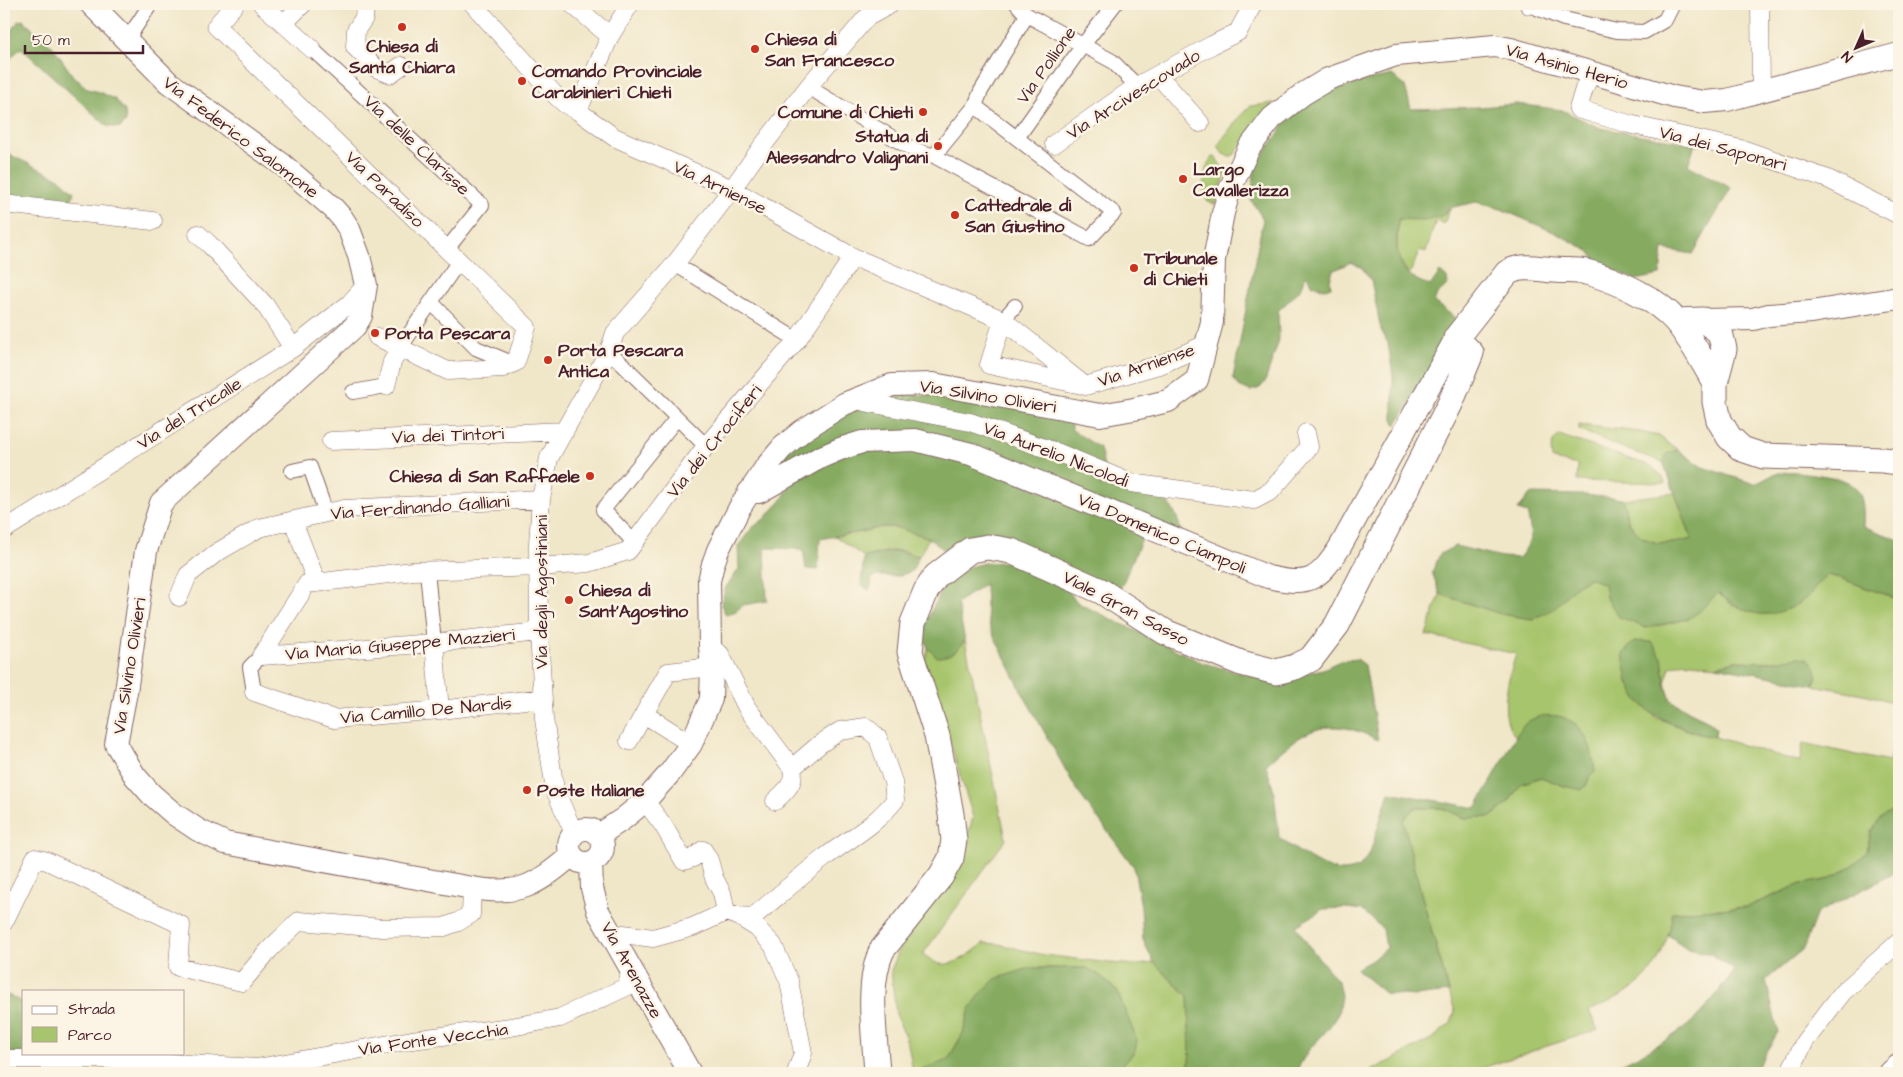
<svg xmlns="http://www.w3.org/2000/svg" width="1903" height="1077" viewBox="0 0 1903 1077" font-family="'Architects Daughter',sans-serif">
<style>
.green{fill:#a7c56c;stroke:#78724c}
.forest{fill:#85aa60;stroke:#686446}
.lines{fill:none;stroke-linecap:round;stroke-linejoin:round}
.pedestrian-casing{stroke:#846562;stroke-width:16}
.minor-casing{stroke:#846562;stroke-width:19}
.tertiary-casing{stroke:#846562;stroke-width:24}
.secondary-casing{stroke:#846562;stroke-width:27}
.pedestrian{stroke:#fff;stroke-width:14}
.minor{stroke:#fff;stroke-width:18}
.tertiary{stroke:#fff;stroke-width:22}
.secondary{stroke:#fff;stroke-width:25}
.poi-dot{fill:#c8321e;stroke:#fcf5e5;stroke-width:2}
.labels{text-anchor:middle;stroke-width:5;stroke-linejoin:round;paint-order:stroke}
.poi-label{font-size:18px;font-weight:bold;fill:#4a1f2b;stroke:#fcf5e5;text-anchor:start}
.street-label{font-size:18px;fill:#4a1f2b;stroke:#fcf5e5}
</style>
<rect width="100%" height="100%" fill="#fcf5e5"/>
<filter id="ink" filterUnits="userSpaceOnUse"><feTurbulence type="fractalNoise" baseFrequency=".02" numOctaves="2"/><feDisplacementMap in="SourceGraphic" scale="10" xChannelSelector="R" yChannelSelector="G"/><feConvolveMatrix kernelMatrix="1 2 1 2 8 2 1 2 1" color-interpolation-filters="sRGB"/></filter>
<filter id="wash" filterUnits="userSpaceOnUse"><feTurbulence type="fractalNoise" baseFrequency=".0096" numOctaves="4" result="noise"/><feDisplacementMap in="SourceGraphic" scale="20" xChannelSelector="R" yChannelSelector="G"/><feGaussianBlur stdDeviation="1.12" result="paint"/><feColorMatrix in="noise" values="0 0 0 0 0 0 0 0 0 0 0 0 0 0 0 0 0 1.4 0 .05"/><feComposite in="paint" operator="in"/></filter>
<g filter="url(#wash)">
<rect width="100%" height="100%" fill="#f0e6c8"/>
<path class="green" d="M 1274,103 L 1234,155 L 1229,157 L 1222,153 L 1218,145 L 1240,116 L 1250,106 Z
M 1215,157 L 1226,173 L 1215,204 L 1212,204 L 1207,201 C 1203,185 1202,173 1211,158 Z
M 1450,208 L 1444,224 L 1436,220 L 1426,252 L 1420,250 L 1409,275 L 1397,255 L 1398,219 C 1417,220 1434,222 1450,208 Z
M 1579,425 L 1641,432 L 1659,436 L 1678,450 L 1668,453 L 1663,462 L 1628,450 L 1579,430 Z
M 1559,435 L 1651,466 L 1663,477 L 1665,483 L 1577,481 L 1578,465 L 1558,461 L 1552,458 C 1550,447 1551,443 1559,435 Z
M 1675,493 L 1692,539 C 1668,546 1643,547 1629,522 C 1626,516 1625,506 1623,499 Z
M 881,527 L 904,528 L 929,538 L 919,556 C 913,555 909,553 904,551 C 892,548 876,555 864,557 L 835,536 L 856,533 Z
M 1826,575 L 1840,578 L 1899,600 L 1899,704 L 1868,695 L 1813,685 L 1817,678 L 1799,657 L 1766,662 L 1735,661 L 1716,666 L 1684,662 L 1670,667 L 1665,683 L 1662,658 L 1626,679 L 1640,703 L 1657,718 L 1698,734 L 1715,737 L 1800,762 L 1803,743 L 1889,762 L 1893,741 L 1899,724 L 1899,809 L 1896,808 L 1871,831 L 1867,852 L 1852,866 L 1827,880 L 1801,884 L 1747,907 L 1687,911 L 1672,920 C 1658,977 1640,988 1589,1011 L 1598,1030 L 1547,1046 L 1468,1073 L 1367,1073 L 1433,1038 L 1451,1023 L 1455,1012 L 1421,893 L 1403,820 L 1414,808 L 1442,808 L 1465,818 L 1507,804 L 1521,784 L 1541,777 L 1564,786 L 1586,786 L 1589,777 L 1525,724 L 1516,737 C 1513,733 1509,728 1508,723 C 1501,704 1510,672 1516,654 L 1426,635 L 1440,594 L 1501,614 L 1532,619 L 1554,609 L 1574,587 L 1590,578 L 1605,583 L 1606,597 L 1646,628 C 1683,621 1691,621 1718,593 L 1732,605 L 1811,593 L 1818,582 Z
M 965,640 L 1006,839 L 923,954 C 927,957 935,963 940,964 C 955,966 973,953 983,943 L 998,944 L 1044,955 L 1110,963 L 1137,965 L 1154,963 L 1188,996 L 1190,1051 L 1188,1073 L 1118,1073 L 1119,1069 L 1135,1051 L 1087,968 L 1029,968 L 970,1009 L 963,1033 L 948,1060 L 913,1072 L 908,1044 L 896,1014 L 891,970 L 905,937 L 959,866 L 973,817 L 925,661 L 928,648 L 937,657 L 959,648 Z"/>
<path class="forest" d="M 23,20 L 53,47 L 73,76 L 88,89 L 102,93 L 116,100 L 125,111 L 126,122 L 120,128 L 107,126 L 21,48 L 4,65 L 4,44 L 18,21 Z
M 1392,75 L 1405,86 L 1411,109 L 1480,107 L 1517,104 L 1562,110 L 1600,128 L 1695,144 L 1688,165 L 1731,188 L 1693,254 L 1663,249 L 1660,275 L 1636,280 L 1597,262 L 1589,251 L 1556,233 L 1501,209 L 1476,202 L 1449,208 L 1442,216 L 1424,220 L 1398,219 C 1397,238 1393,261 1410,275 C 1415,280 1424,283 1430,286 L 1440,272 L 1447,278 L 1448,284 L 1437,294 L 1434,302 L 1453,316 L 1459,323 L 1396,425 L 1393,419 L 1393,376 L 1388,343 L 1381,330 L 1371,280 L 1362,268 L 1351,262 L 1333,271 L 1330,280 L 1331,287 L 1325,289 L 1313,285 L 1306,275 L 1299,291 L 1278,311 L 1279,340 L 1265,382 L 1260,388 L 1250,391 L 1239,386 L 1233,378 L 1263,219 L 1251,200 L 1255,167 L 1284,125 L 1302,106 L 1328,92 L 1368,80 Z
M 4,152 L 59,178 L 74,192 L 69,208 L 4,200 Z
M 900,394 L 980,399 L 1069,417 L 1072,430 L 1100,448 L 1104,467 L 1130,487 L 1164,497 L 1176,515 L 1182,533 L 916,432 L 778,472 L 784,453 L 852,406 Z
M 865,446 L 939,451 L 1145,532 L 1117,596 L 1039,557 L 950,551 L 943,549 L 929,538 L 895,527 L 881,527 L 856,533 L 846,534 L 820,539 L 818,570 L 806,569 L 803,549 L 765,548 L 767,601 L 743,605 L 735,612 L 726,615 L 721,605 L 726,587 L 739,569 L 738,546 L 752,528 L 764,519 L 781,501 L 788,489 L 800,475 Z
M 1678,450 L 1702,467 L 1755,484 C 1762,481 1771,475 1779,473 C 1790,470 1803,473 1814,474 C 1852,480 1866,483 1863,526 L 1899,540 L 1899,600 L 1840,578 L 1827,575 C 1820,580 1817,586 1812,592 C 1800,606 1777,616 1759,614 C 1744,612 1730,603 1718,593 L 1700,611 L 1688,619 L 1646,628 L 1619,617 L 1606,597 L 1604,584 L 1590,578 L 1574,587 L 1554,609 L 1532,619 L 1501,614 L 1440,594 L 1432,572 L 1440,554 L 1455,546 L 1502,557 L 1519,558 C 1533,541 1532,534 1527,513 L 1518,510 L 1530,494 L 1585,495 L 1623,499 C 1625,506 1626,516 1629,522 C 1643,547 1668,546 1692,539 L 1663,462 L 1668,453 Z
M 895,551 C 904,551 910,555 919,556 L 912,571 L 899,576 L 877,576 L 871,579 L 871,587 L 869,590 L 862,586 L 861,582 L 864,557 Z
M 1007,562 L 1054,574 L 1078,603 L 1203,663 L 1271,681 L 1323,669 L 1340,661 L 1357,659 L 1365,665 L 1378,740 C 1327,714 1305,729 1266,765 L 1274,791 L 1279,838 C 1294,848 1325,872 1343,871 C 1348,871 1354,869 1359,868 L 1370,853 L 1389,792 L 1476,808 C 1487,789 1497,770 1508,751 C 1513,742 1518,731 1525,724 C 1537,713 1558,713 1571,721 C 1588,731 1593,753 1595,772 C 1588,777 1588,784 1582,790 L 1564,786 L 1541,777 L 1521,784 L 1507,804 L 1491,817 L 1465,818 L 1442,808 L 1414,808 L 1403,820 L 1421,893 L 1449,992 L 1416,996 L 1386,994 L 1356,969 L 1372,960 L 1386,948 L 1383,929 L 1362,910 L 1346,908 L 1324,909 L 1296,926 L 1309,946 L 1338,981 L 1341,996 L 1338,1014 L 1328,1029 L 1308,1051 L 1295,1073 L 1188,1073 L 1190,1051 L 1188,996 L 1154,963 L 1143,940 L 1141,907 L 1134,867 L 1078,792 L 1023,694 L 990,628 L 986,607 L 985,584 L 957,603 L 965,640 C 957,651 951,657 937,657 L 928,648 L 924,637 L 926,622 L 946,581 L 965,568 L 984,563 Z
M 1634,641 L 1652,642 L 1662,658 L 1665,683 L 1671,700 L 1690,712 L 1707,720 L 1716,728 L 1715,737 C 1700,735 1689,730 1674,724 C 1636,709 1629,693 1623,654 Z
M 1799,657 L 1808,658 C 1817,667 1819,674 1813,685 L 1716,666 L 1735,661 L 1766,662 Z
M 1896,808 L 1899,809 L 1899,869 L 1895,873 L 1817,913 L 1803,949 L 1766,980 L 1778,1032 L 1754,1073 L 1603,1073 C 1631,1059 1662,1045 1687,1026 C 1706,1010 1720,990 1734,970 L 1711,954 L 1688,949 L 1668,935 L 1672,920 L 1672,912 L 1747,907 L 1801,884 L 1827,880 L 1852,866 L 1867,852 L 1871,831 L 1881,817 Z
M 1029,968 L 1087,968 L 1101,976 L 1117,991 L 1137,1040 L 1135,1051 L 1119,1069 L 1118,1073 L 909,1073 L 948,1060 L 963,1033 L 970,1009 L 981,993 L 995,979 Z
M 4,993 L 24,1003 L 24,1053 L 4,1054 Z
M 122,1066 L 209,1073 L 120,1073 Z"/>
</g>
<g filter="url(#ink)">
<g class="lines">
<g class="pedestrian-casing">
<path id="pedestrian" d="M 1017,4 L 1027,15
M 1527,4 L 1564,19 L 1617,31 L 1644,32 L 1665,20 L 1673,4
M 127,40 L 148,8
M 312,49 L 482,205 L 447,249
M 808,87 L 910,148 L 934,156 L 1089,239 L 1114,213 L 975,106
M 1017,138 L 1083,45 L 1115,4
M 934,156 L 975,106 L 981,91 L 1027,15 L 1112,61 L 1137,86
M 675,264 L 797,340
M 431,302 L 459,261
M 1003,320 L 1015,306
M 400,348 L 431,302 L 476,348 L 507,361 L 516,362
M 609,351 L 706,446
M 353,392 L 386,386
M 292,471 L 310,467 L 326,513
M 635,543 L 603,510 L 677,418
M 427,571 L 434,643
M 254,692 L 250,667 L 261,656"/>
</g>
<g class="minor-casing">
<path id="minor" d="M 235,4 L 216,26 L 527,327 L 516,362 L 503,368 L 448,371 L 377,337
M 262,4 L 312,49
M 365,4 L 364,18 L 356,30 L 355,47 L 376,68 L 390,74 L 401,66
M 473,4 L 555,95 L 565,104 L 578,111 L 614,137 L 732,189 L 853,257 L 1003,320 L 1085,386 L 1162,364 L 1206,344
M 572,4 L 610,36
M 1760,4 L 1761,90
M 1529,5 L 1529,4
M 284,23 L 303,4
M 1591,72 L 1584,89 L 1578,109 L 1629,124 L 1745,150 L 1828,179 L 1899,215
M 1158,75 L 1200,123
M 578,111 L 610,36 L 630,4
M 1054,144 L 1137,86 L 1212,45 L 1238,32 L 1253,4
M 4,204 L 153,221
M 198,234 L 210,245 L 265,305 L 293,348
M 1003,320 L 989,365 L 1082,385
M 386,386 L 392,362 L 400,348
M 858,398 L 864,402 L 970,422 L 1059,453 L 1131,483 L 1254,500 L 1271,491 L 1309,447 L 1306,433
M 331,441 L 565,431
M 293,521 L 317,583
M 4,530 L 293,348 L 349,304 L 366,285
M 179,597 L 188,575 L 216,553 L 259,528 L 344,509 L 541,499
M 434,643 L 440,710
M 710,647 L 720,654 L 747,708 L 792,768 L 820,744 L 840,731 L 866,727 L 878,738 L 893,782 L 895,800 C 874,827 850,838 824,858 C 800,877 777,897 753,917 L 738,916 L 726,912
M 261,656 L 307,584 L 413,571 L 538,567 L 589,563 L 628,551 L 706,446 L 797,340 L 853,257
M 261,656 L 434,643 L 539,632
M 254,692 L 334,719 L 440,710 L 543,698
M 629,741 L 644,714
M 691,744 L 644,714 L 668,672 L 712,667
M 775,801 C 785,792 796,783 792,768
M 574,833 L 555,790 L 544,719 L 539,632 L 538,544 L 541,499 L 549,458 L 609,351 L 615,333 L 675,264 L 732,189 L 761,148 L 808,87 L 866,18 L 891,4
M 738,916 L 757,928 L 773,945 L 789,981 L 803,1053 L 796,1073
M 4,922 L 35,858 L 47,861 L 181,925 L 178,967 L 242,982 L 269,950 L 299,921 L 383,928 L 444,927 L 458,922 L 471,914 L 472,888
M 614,938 L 623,934 L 653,938 L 693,927 L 726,912 L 722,893 L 714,878 L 709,860 L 703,850 L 693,858 L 684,861 L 663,825 L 645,801
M 4,1059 L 104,1059 L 257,1068 L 412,1040 L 511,1027 L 560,1018 L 628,986 L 630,967
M 1789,1073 L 1805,1041 L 1843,992 L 1899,942"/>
</g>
<g class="tertiary-casing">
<path id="tertiary" d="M 91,4 L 168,82 L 283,165 L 333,208 L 342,218 L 349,229 L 359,256 L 366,285 L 361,316 L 355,326 L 161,503 L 146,551 L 126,692 L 116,744 L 135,776 L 151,794 L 174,814 L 198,830 L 225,843 L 472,888 C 520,896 535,886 572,855
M 1703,320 L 1753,319 L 1769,315 L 1811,312 L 1899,298
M 749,492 L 759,492 L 819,458 L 840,449 L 862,442 L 915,440 L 971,454 L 1268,577 C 1309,586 1317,582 1340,547 L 1456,338
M569 846a17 17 0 1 1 34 0a17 17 0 1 1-34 0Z
M 599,835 L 623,819 L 645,801 L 670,773 L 691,744 L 711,699 L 712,667 L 710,647 L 709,581 L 713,564 L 718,550 L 740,507 L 766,467 L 782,448 L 802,431 L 844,404 L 892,385 L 933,384 L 1100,415 L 1134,409 L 1168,401 L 1197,380 L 1212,322 L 1214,260 L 1223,213 L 1230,189 L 1249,148 L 1272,118 L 1303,94 L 1328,79 L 1396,55 L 1495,46 L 1511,49 L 1674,97 L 1704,102 L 1727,100 L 1899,54
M 591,862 L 592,888 L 598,911 L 690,1073"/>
</g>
<g class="secondary-casing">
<path id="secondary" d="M 1677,321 L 1703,320 L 1720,332 L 1724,349 L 1715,383 L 1715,402 L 1719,420 L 1729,437 L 1742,449 L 1763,456 L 1883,460 L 1899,462
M 877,1073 C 875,1036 866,984 882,950 L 941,876 L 951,858 L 954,840 L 951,814 L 937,736 L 910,652 L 913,623 L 926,591 L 936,576 L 970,550 L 988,547 L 1011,551 L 1101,591 L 1165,632 L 1241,663 L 1276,672 L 1295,667 L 1311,659 L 1337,625 L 1450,404 L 1471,353 L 1456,338 L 1507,273 C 1521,264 1539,269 1555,270 C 1565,271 1576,270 1586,272 C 1615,279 1657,299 1676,321 C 1692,340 1703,362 1715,383
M 1892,1073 L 1899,1067"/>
</g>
<use href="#pedestrian" class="pedestrian"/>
<use href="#minor" class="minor"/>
<use href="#tertiary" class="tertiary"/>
<use href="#secondary" class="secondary"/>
</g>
</g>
<g class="poi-dot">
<circle cx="402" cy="27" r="5"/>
<circle cx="755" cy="49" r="5"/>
<circle cx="522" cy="81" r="5"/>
<circle cx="923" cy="112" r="5"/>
<circle cx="938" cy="146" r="5"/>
<circle cx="1183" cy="179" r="5"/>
<circle cx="955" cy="215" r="5"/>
<circle cx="1134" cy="268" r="5"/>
<circle cx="375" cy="333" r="5"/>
<circle cx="548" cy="360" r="5"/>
<circle cx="590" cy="476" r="5"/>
<circle cx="569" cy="600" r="5"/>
<circle cx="527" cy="790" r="5"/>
</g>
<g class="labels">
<g class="poi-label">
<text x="765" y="45">Chiesa di<tspan x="765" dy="21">San Francesco</tspan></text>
<text x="402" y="52" text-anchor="middle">Chiesa di<tspan x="402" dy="21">Santa Chiara</tspan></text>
<text x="532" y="77">Comando Provinciale<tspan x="532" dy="21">Carabinieri Chieti</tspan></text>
<text x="913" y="118" text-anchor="end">Comune di Chieti</text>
<text x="928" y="142" text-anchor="end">Statua di<tspan x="928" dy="21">Alessandro Valignani</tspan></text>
<text x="1193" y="175">Largo<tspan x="1193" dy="21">Cavallerizza</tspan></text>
<text x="965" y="211">Cattedrale di<tspan x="965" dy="21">San Giustino</tspan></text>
<text x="1144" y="264">Tribunale<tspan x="1144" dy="21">di Chieti</tspan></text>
<text x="385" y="339">Porta Pescara</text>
<text x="558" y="356">Porta Pescara<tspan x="558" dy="21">Antica</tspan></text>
<text x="580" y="482" text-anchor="end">Chiesa di San Raffaele</text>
<text x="579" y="596">Chiesa di<tspan x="579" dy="21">Sant'Agostino</tspan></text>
<text x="537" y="796">Poste Italiane</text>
</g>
<g class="street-label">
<text transform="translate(1046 65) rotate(-55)" y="6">Via Pollione</text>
<text transform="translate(1567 66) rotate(16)" y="6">Via Asinio Herio</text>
<text transform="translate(1133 94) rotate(-32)" y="6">Via Arcivescovado</text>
<text transform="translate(241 137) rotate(37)" y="6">Via Federico Salomone</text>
<text transform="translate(417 145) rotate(43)" y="6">Via delle Clarisse</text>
<text transform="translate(1723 148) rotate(15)" y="6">Via dei Saponari</text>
<text transform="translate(720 187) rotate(26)" y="6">Via Arniense</text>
<text transform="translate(385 189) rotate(44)" y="6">Via Paradiso</text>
<text transform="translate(1146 365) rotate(-19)" y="6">Via Arniense</text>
<text transform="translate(988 396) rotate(9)" y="6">Via Silvino Olivieri</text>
<text transform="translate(189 413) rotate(-32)" y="6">Via del Tricalle</text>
<text transform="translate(448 435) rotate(-2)" y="6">Via dei Tintori</text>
<text transform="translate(714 441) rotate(-51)" y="6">Via dei Crociferi</text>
<text transform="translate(1056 454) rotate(21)" y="6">Via Aurelio Nicolodi</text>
<text transform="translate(420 507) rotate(-4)" y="6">Via Ferdinando Galliani</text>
<text transform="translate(1162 533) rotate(23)" y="6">Via Domenico Ciampoli</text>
<text transform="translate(541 592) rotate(-90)" y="6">Via degli Agostiniani</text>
<text transform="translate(1126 608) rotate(28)" y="6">Viale Gran Sasso</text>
<text transform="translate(400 644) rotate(-5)" y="6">Via Maria Giuseppe Mazzieri</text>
<text transform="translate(129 666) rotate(-81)" y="6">Via Silvino Olivieri</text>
<text transform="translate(426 710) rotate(-5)" y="6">Via Camillo De Nardis</text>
<text transform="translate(632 970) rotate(61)" y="6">Via Arenazze</text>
<text transform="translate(433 1039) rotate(-8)" y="6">Via Fonte Vecchia</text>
</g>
</g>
<rect width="1903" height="1077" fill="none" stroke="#fcf5e5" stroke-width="20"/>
<rect x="22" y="990" width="162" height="65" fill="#fcf5e5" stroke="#b59f9b"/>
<rect x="32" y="1006" width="25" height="8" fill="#ffffff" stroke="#b59f9b"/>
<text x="68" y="1014" font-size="15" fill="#4a1f2b">Strada</text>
<rect x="32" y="1027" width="25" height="15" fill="#a7c56c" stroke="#b59f9b"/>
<text x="68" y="1040" font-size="15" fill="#4a1f2b">Parco</text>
<g transform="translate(1856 48) rotate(225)" stroke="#fcf5e5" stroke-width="4" paint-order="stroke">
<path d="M0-4L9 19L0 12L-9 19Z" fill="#4a1f2b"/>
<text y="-8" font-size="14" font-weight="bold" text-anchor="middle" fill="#4a1f2b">N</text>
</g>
<path d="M25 45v8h118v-8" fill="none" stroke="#4a1f2b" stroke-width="2.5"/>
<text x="32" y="45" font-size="15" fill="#4a1f2b" stroke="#fcf5e5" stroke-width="4" paint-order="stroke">50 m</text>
</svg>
